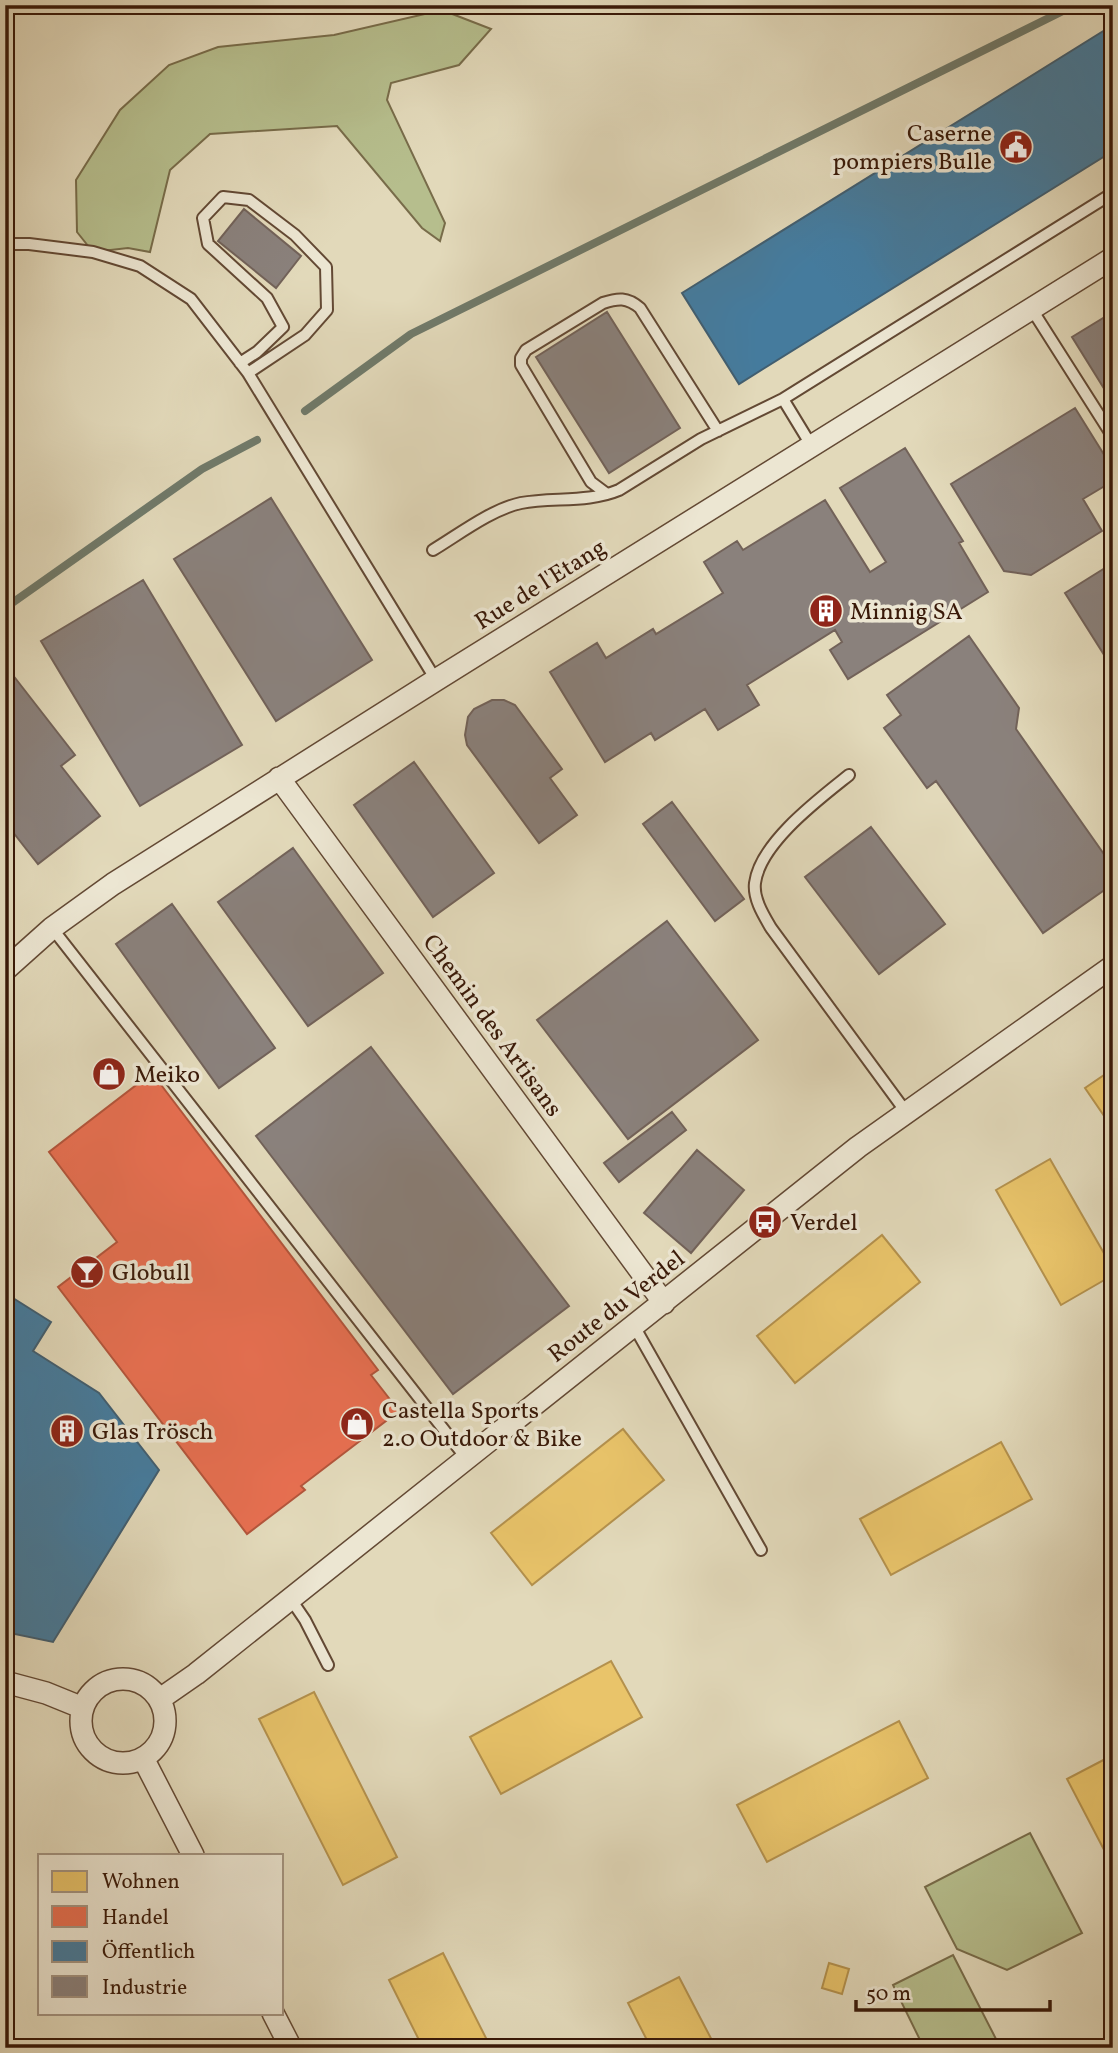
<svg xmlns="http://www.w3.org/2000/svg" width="1118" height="2053" viewBox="0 0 1118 2053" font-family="Vollkorn,serif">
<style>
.green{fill:#b6be8d;stroke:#786c4a;stroke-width:2}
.homes{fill:#e9c46a;stroke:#b4914d;stroke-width:2}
.shops{fill:#e76f51;stroke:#b3553b;stroke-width:2}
.public{fill:#457b9d;stroke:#415e70;stroke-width:2}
.industry{fill:#8a817c;stroke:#726259;stroke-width:2}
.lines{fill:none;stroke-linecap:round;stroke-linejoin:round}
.stream{stroke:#707a6a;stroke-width:8}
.service-casing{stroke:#634934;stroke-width:14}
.minor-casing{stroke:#634934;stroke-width:24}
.service{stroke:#ece6d2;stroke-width:10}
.minor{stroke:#ece6d2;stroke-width:21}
.labels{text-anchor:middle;stroke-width:7;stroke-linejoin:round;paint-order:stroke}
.poi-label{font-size:24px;fill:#391908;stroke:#ece6d2;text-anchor:start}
.street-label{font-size:24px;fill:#391908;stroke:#ece6d2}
</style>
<rect width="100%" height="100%" fill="#e2d9ba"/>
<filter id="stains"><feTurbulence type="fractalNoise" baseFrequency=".00286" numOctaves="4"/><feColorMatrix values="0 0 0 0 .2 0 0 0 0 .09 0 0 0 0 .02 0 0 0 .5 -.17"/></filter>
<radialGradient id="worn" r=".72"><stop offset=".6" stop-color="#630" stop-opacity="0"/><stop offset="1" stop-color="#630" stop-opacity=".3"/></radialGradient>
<path class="green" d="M 442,10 L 491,29 L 459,65 L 391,83 L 387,100 L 445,223 L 440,241 L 422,228 L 337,126 L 210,134 L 170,170 L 150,252 L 128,248 L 93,252 L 77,232 L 76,180 L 120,110 L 169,65 L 218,47 L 334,35 Z
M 1030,1833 L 1082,1933 L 1007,1970 L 957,1949 L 925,1887 Z
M 953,1955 L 996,2039 L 979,2048 L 924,2048 L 893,1985 Z"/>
<path class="homes" d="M 1113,1069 L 1113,1129 L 1085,1088 Z
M 1050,1159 L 1113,1269 L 1113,1275 L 1061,1305 L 996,1190 Z
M 882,1235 L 920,1282 L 795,1383 L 757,1336 Z
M 1113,1380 L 1113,1399 L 1105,1384 Z
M 623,1429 L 664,1480 L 532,1585 L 491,1533 Z
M 1001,1442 L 1032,1499 L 891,1575 L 860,1519 Z
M 611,1661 L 642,1717 L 501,1794 L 470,1737 Z
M 314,1692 L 397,1857 L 343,1885 L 259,1719 Z
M 899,1721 L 928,1778 L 767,1862 L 737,1805 Z
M 1113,1755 L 1113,1867 L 1067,1779 Z
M 443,1953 L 491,2048 L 423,2048 L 389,1980 Z
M 829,1963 L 849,1969 L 842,1994 L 822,1988 Z
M 679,1977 L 716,2048 L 651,2048 L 628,2003 Z
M 1113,2039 L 1113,2048 L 1096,2048 Z"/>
<path class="shops" d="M 152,1073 L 378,1370 L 371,1375 L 399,1411 L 301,1486 L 305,1490 L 247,1534 L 58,1287 L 117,1242 L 49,1152 Z"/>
<path class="public" d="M 1113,25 L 1113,151 L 739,384 L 682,293 Z
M 5,1293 L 51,1322 L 33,1351 L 99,1393 L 159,1470 L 53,1642 L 5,1632 Z"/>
<path class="industry" d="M 244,209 L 301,256 L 276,288 L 218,241 Z
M 607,312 L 680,428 L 609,473 L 536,357 Z
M 1113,312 L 1113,403 L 1072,337 Z
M 1075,408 L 1113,469 L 1113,481 L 1083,499 L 1102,531 L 1031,575 L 1004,571 L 951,484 Z
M 905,448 L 963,541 L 959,543 L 988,592 L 848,679 L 830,650 L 842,642 L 835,630 L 747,685 L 759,705 L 718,730 L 705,709 L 655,740 L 651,733 L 605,762 L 550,672 L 597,643 L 606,658 L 653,629 L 656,634 L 723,593 L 704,562 L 737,541 L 743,550 L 825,500 L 870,572 L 886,562 L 840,488 Z
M 271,498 L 372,660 L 276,721 L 174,559 Z
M 1113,563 L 1113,669 L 1065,593 Z
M 143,580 L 242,745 L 140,806 L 41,641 Z
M 969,636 L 1019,708 L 1016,729 L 1113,867 L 1113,884 L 1043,933 L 936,781 L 927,788 L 884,728 L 901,715 L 887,695 Z
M 5,665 L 75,755 L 61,766 L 100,816 L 38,864 L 5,822 Z
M 492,700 L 504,700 L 515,705 L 562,769 L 550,778 L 577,815 L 539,843 L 467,745 L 465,735 L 468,717 L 474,709 Z
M 414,762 L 494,873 L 433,917 L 354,805 Z
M 672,802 L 744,899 L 715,921 L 643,824 Z
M 871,827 L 945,924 L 879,974 L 805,877 Z
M 293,848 L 383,973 L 308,1026 L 218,902 Z
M 172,904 L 275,1048 L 219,1088 L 116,944 Z
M 667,921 L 758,1040 L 628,1139 L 537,1020 Z
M 371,1047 L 569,1306 L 453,1394 L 256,1136 Z
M 672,1112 L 686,1130 L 619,1182 L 604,1163 Z
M 697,1150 L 744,1190 L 691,1253 L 644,1213 Z"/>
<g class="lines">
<path class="stream" d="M 305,411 L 411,334 L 1075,5
M 5,608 L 202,469 L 257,440"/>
<g class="service-casing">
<path id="service" d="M 5,244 L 29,244 L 93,252 L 140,266 L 191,299 L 248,373 L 436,680
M 1031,308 L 1113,437
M 240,363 L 257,352 L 283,327 L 267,298 L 208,244 L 203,218 L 223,197 L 249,200 L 295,235 L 326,267 L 327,310 L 305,335 L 248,373
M 783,399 L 811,445
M 607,494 L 591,482 L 521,365 L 521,358 L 526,350 L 603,303 C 618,298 627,297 640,308 L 718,431
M 433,550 C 458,535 492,509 521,503 C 553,497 588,503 619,490 L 701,439 L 783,399 L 1113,193
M 849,775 C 819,799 760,843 755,883 C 753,899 764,916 771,928 L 906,1112
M 52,928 L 466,1458
M 634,1326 L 761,1550
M 290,1598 L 305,1620 L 328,1665"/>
</g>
<g class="minor-casing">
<path id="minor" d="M 279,778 L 664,1303
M 5,970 L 52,928 L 113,884 L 436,680 L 1113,258
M81 1721a42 42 0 1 1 84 0a42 42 0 1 1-84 0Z
M 5,1682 L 46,1693 L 83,1708
M 160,1699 L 196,1674 L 858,1147 L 1113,966
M 143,1758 L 193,1855
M 273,2013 L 291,2048"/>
</g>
<use href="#service" class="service"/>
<use href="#minor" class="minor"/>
</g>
<defs>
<g id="civic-disc" transform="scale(1.75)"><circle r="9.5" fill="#8f2418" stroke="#ece6d2"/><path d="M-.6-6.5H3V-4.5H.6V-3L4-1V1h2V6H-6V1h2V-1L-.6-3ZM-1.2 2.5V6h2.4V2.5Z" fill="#fff"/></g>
<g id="building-disc" transform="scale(1.75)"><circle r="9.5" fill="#8f2418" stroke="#ece6d2"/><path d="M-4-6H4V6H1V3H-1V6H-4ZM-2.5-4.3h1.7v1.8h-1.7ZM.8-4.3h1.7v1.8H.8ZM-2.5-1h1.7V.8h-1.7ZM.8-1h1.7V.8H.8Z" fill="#fff"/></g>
<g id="shop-disc" transform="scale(1.75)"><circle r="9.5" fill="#8f2418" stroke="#ece6d2"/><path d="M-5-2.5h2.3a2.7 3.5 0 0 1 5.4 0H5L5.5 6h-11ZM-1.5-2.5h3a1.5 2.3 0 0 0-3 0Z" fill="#fff"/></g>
<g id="bus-disc" transform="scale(1.75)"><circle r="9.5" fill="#8f2418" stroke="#ece6d2"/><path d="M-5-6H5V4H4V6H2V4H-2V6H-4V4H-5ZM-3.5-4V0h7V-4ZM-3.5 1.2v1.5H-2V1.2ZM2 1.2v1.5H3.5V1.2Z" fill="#fff"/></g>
<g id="bar-disc" transform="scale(1.75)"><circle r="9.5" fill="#8f2418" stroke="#ece6d2"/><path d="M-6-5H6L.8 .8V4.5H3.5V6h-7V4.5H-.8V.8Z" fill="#fff"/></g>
</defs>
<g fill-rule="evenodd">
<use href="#civic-disc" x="1016" y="147"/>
<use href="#building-disc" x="826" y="611"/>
<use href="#shop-disc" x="109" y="1074"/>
<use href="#bus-disc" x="765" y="1222"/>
<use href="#bar-disc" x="87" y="1272"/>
<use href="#shop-disc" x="357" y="1424"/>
<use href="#building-disc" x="67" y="1431"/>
</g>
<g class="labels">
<g class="poi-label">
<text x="992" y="141" text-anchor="end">Caserne<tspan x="992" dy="28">pompiers Bulle</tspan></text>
<text x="850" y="619">Minnig SA</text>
<text x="134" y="1082">Meiko</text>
<text x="790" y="1230">Verdel</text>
<text x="112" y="1280">Globull</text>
<text x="382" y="1418">Castella Sports<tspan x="382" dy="28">2.0 Outdoor &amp; Bike</tspan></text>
<text x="92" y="1439">Glas Trösch</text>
</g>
<g class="street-label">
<text transform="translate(540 584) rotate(-32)" y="8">Rue de l'Etang</text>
<text transform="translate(493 1025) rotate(54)" y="8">Chemin des Artisans</text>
<text transform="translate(616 1306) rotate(-38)" y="8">Route du Verdel</text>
</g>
</g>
<rect width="1118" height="2053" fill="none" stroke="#e2d9ba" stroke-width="28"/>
<rect x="7" y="7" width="1104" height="2039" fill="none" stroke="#391908" stroke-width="3.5"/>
<rect x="14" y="14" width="1090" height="2025" fill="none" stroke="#391908" stroke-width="2"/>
<rect x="38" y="1854" width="245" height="161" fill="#ece6d2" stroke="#a49481" stroke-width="2"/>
<rect x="52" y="1871" width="35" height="21" fill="#e9c46a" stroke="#a49481" stroke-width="2"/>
<text x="102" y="1888" font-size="21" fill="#391908">Wohnen</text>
<rect x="52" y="1906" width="35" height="21" fill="#e76f51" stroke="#a49481" stroke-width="2"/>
<text x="102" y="1924" font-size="21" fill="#391908">Handel</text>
<rect x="52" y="1941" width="35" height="21" fill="#457b9d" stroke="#a49481" stroke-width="2"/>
<text x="102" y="1958" font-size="21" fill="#391908">Öffentlich</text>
<rect x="52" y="1976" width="35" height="21" fill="#8a817c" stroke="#a49481" stroke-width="2"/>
<text x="102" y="1994" font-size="21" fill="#391908">Industrie</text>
<path d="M856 2000v10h194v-10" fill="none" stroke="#391908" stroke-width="3.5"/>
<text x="866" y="2000" font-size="21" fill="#391908" stroke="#ece6d2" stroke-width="5" paint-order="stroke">50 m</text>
<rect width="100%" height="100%" filter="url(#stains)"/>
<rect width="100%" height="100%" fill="url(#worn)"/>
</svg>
